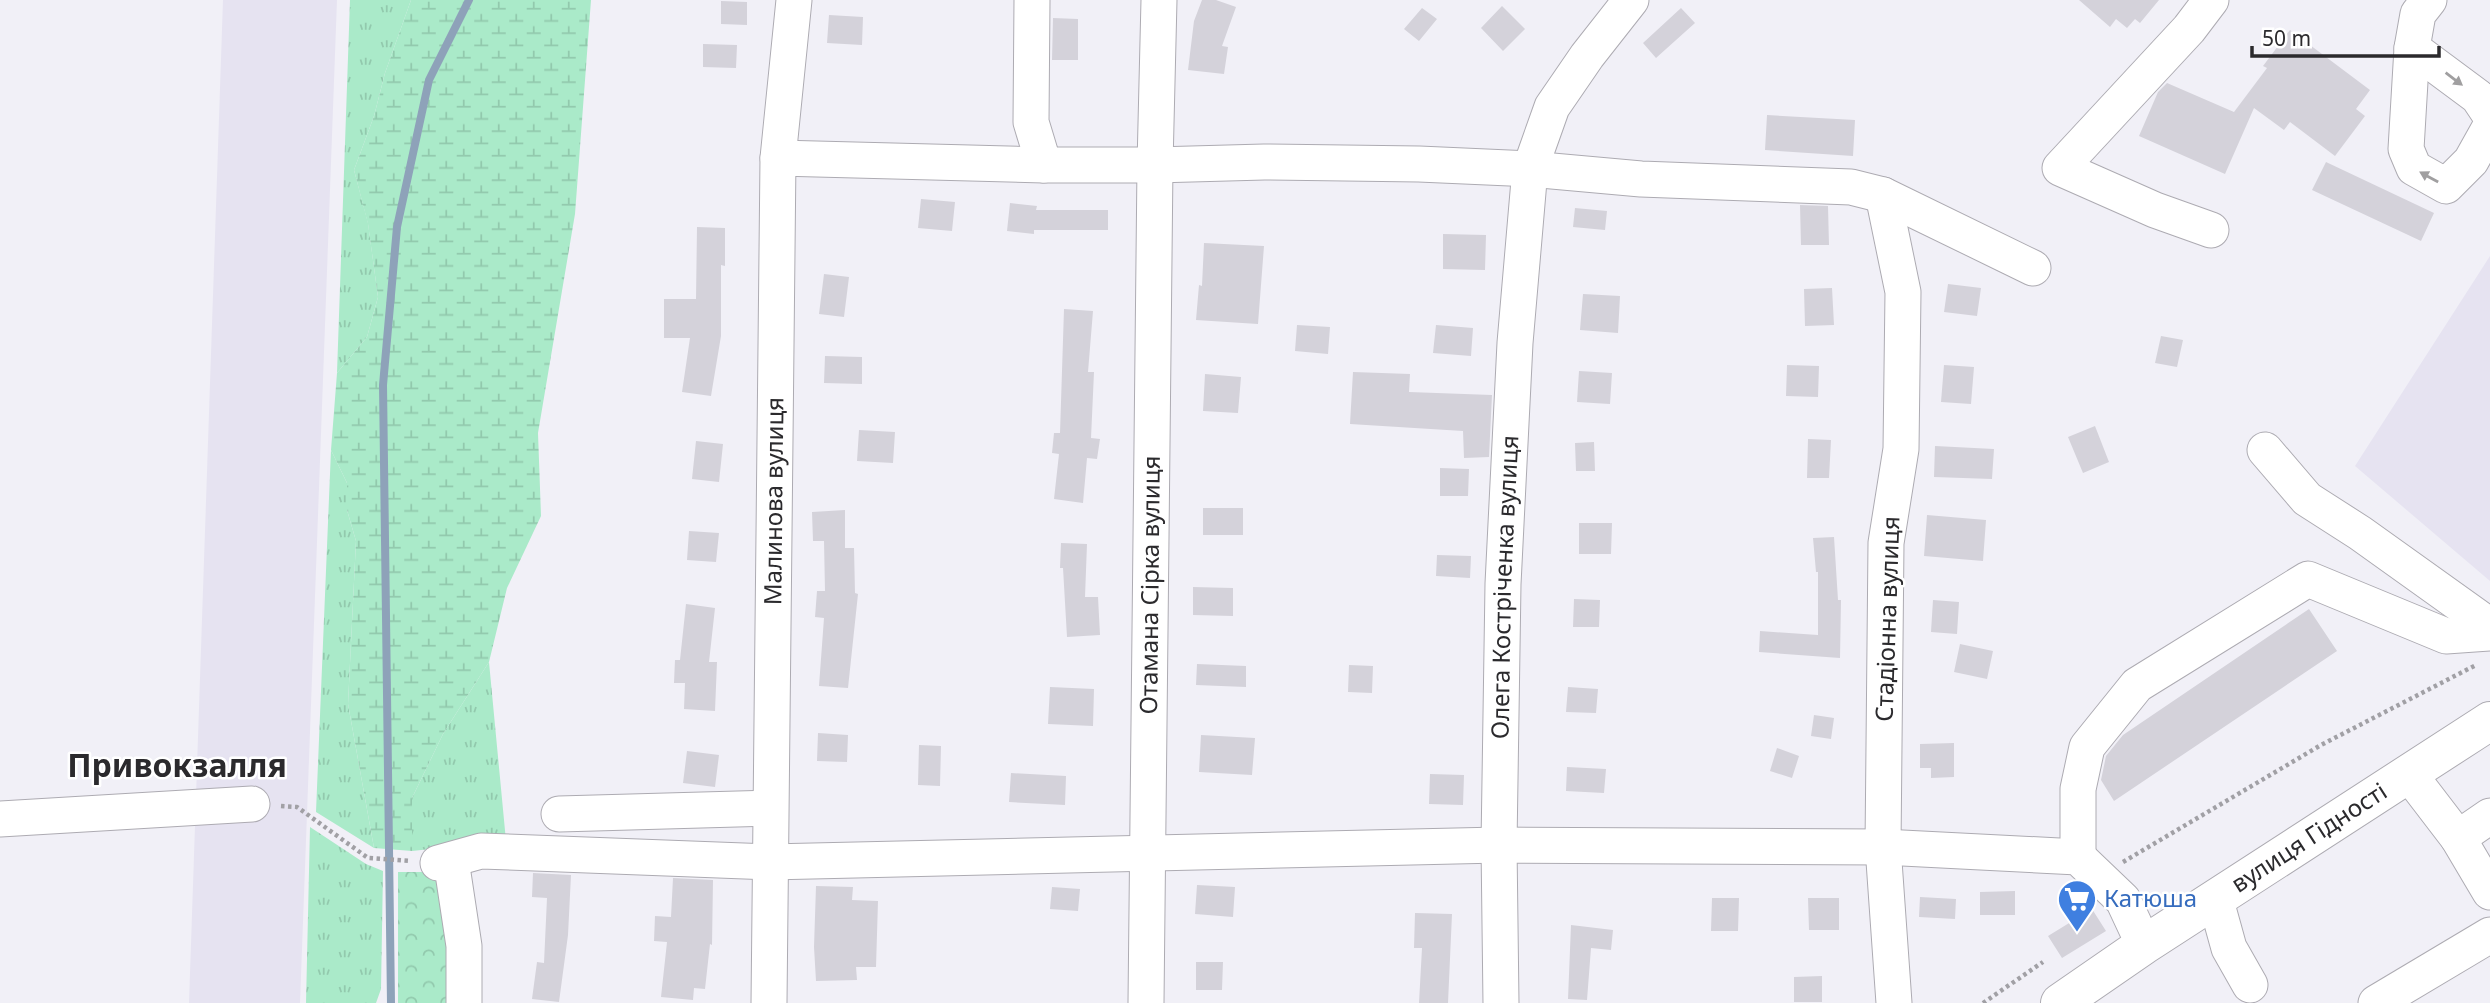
<svg xmlns="http://www.w3.org/2000/svg" width="2490" height="1003" viewBox="0 0 2490 1003" font-family="'Noto Sans',sans-serif">
<style>
.built{fill:#e6e3f1}
.grass{fill:url(#grass-tufts)}
.forest{fill:url(#forest-crowns)}
.wetland{fill:url(#wetland-marsh)}
.lines{fill:none;stroke-linecap:round;stroke-linejoin:round}
.stream{stroke:#8ea2b9;stroke-width:8}
.building{fill:#d4d2da}
.minor-casing{stroke:#adabb2;stroke-width:37}
.major-casing{stroke:#adabb2;stroke-width:40}
.path{stroke:#a1a0a5;stroke-width:4.5;stroke-dasharray:3.5 3.5;stroke-linecap:butt}
.minor{stroke:#fff;stroke-width:35}
.major{stroke:#fff;stroke-width:38}
.oneway{fill:#a09fa0}
.labels{text-anchor:middle;stroke-width:5;stroke-linejoin:round;paint-order:stroke}
.street-label{font-size:24px;fill:#2b2a2d;stroke:#fff}
.shop-label{font-size:24px;fill:#366cbe;stroke:#fff;text-anchor:start}
.district-label{font-size:32px;font-weight:bold;fill:#2b2a2d;stroke:#fff}
</style>
<defs>
<pattern id="grass-tufts" width="24" height="20" patternUnits="userSpaceOnUse" patternTransform="scale(1.75)"><rect width="24" height="20" fill="#aaeac9"/><path d="M3 7l-1-3M5 7V3M7 7l1-3M15 17l-1-3M17 17v-4M19 17l1-3" fill="none" stroke="#92c9ad"/></pattern>
<pattern id="forest-crowns" width="20" height="18" patternUnits="userSpaceOnUse" patternTransform="scale(1.75)"><rect width="20" height="18" fill="#aaeac9"/><path d="M2 6a3 3 0 1 1 6 0M12 15a3 3 0 1 1 6 0" fill="none" stroke="#92c9ad"/></pattern>
<pattern id="wetland-marsh" width="20" height="14" patternUnits="userSpaceOnUse" patternTransform="scale(1.75)"><rect width="20" height="14" fill="#aaeac9"/><path d="M1 5h8M5 5V1M11 12h8M15 12V8" fill="none" stroke="#92c9ad"/></pattern>
</defs>
<rect width="100%" height="100%" fill="#f1f0f7"/>
<path class="built" d="M 223,0 L 337,0 L 300,1003 L 189,1003 Z
M 2490,256 L 2490,581 L 2355,466 Z"/>
<path class="grass" d="M 350,0 L 411,0 L 385,73 L 374,116 L 354,170 L 368,223 L 378,297 L 367,337 L 337,373 Z
M 331,450 L 347,483 L 347,510 L 356,541 L 348,704 L 374,848 L 316,812 Z
M 489,662 L 506,841 L 412,851 L 412,798 L 443,734 Z
M 310,827 L 366,864 L 383,871 L 381,989 L 376,1003 L 306,1003 Z"/>
<path class="forest" d="M 398,872 L 443,872 L 453,1003 L 398,1003 Z"/>
<path class="wetland" d="M 411,0 L 591,0 L 575,214 L 538,433 L 541,516 L 507,588 L 489,662 L 443,734 L 412,798 L 412,851 L 374,848 L 348,704 L 356,541 L 347,510 L 347,483 L 331,450 L 337,373 L 367,337 L 378,297 L 368,224 L 354,170 L 374,116 L 385,73 Z"/>
<g class="lines">
<path class="stream" d="M 391,1003 L 383,385 L 397,227 L 429,80 L 469,0"/>
</g>
<path class="building" d="M 1202,0 L 1216,0 L 1236,7 L 1222,46 L 1228,47 L 1224,74 L 1188,70 L 1194,21 Z
M 2079,0 L 2159,0 L 2140,23 L 2135,19 L 2127,28 L 2116,19 L 2110,27 Z
M 721,1 L 747,2 L 747,25 L 721,24 Z
M 1502,6 L 1525,29 L 1503,51 L 1481,28 Z
M 1422,8 L 1437,19 L 1419,41 L 1404,29 Z
M 1681,8 L 1695,23 L 1656,58 L 1643,43 Z
M 829,15 L 863,17 L 862,45 L 827,43 Z
M 1053,18 L 1078,19 L 1078,60 L 1052,60 Z
M 2290,30 L 2370,90 L 2356,109 L 2365,116 L 2335,156 L 2290,122 L 2284,130 L 2254,108 L 2225,174 L 2139,136 L 2158,92 L 2167,83 L 2234,112 L 2267,68 L 2263,66 Z
M 703,44 L 737,45 L 736,68 L 703,67 Z
M 1767,115 L 1855,120 L 1853,156 L 1765,150 Z
M 2326,162 L 2434,213 L 2421,241 L 2312,190 Z
M 921,199 L 955,202 L 952,231 L 918,228 Z
M 1010,203 L 1037,206 L 1036,210 L 1108,210 L 1108,230 L 1034,230 L 1034,234 L 1007,231 Z
M 1800,205 L 1828,206 L 1829,245 L 1801,245 Z
M 1575,208 L 1607,211 L 1605,230 L 1573,227 Z
M 697,227 L 725,228 L 725,266 L 721,265 L 721,336 L 711,396 L 682,392 L 690,338 L 664,338 L 664,299 L 696,299 Z
M 1443,234 L 1486,235 L 1485,270 L 1443,269 Z
M 1204,243 L 1264,246 L 1258,324 L 1196,320 L 1199,285 L 1202,286 Z
M 824,274 L 849,277 L 844,317 L 819,314 Z
M 1948,284 L 1981,288 L 1977,316 L 1944,312 Z
M 1832,288 L 1834,325 L 1805,326 L 1804,289 Z
M 1583,294 L 1620,296 L 1618,333 L 1580,330 Z
M 1064,309 L 1093,311 L 1088,372 L 1094,372 L 1091,438 L 1100,439 L 1097,459 L 1087,458 L 1083,503 L 1054,499 L 1059,454 L 1052,453 L 1054,433 L 1060,433 Z
M 1297,325 L 1330,327 L 1328,354 L 1295,351 Z
M 1436,325 L 1473,328 L 1471,356 L 1433,353 Z
M 2161,336 L 2183,340 L 2177,367 L 2155,363 Z
M 825,356 L 862,357 L 862,384 L 824,383 Z
M 1787,365 L 1819,366 L 1818,397 L 1786,396 Z
M 1944,365 L 1974,367 L 1971,404 L 1941,402 Z
M 1579,371 L 1612,373 L 1610,404 L 1577,402 Z
M 1353,372 L 1410,374 L 1409,392 L 1492,395 L 1489,457 L 1464,458 L 1463,431 L 1350,424 Z
M 1205,374 L 1241,377 L 1238,413 L 1203,411 Z
M 2095,426 L 2109,462 L 2083,473 L 2068,437 Z
M 859,430 L 895,432 L 893,463 L 857,461 Z
M 1808,439 L 1831,440 L 1829,478 L 1807,478 Z
M 696,441 L 723,444 L 719,482 L 692,479 Z
M 1594,442 L 1595,471 L 1576,471 L 1575,443 Z
M 1935,446 L 1994,449 L 1992,479 L 1934,477 Z
M 1440,468 L 1469,469 L 1468,496 L 1440,496 Z
M 1203,508 L 1243,508 L 1243,535 L 1203,535 Z
M 845,510 L 845,548 L 854,548 L 855,593 L 858,594 L 848,688 L 819,686 L 824,618 L 815,617 L 817,591 L 825,591 L 824,541 L 813,541 L 812,512 Z
M 1927,515 L 1986,520 L 1983,561 L 1924,556 Z
M 1579,523 L 1612,523 L 1611,554 L 1579,554 Z
M 689,531 L 719,533 L 716,562 L 687,560 Z
M 1834,537 L 1838,600 L 1841,600 L 1840,658 L 1759,652 L 1760,631 L 1818,635 L 1818,572 L 1816,572 L 1813,538 Z
M 1061,543 L 1087,544 L 1085,597 L 1098,597 L 1100,635 L 1067,637 L 1063,568 L 1060,568 Z
M 1437,555 L 1471,556 L 1470,578 L 1436,576 Z
M 1193,587 L 1233,588 L 1233,616 L 1193,615 Z
M 1574,599 L 1600,600 L 1599,627 L 1573,627 Z
M 1933,600 L 1959,602 L 1957,634 L 1931,632 Z
M 686,604 L 715,608 L 709,662 L 717,662 L 715,711 L 684,709 L 685,683 L 674,683 L 675,660 L 680,660 Z
M 2309,609 L 2337,651 L 2114,801 L 2101,780 L 2106,756 L 2123,735 Z
M 1960,644 L 1993,651 L 1987,679 L 1954,672 Z
M 1197,664 L 1246,666 L 1246,687 L 1196,685 Z
M 1349,665 L 1373,666 L 1372,693 L 1348,692 Z
M 1050,687 L 1094,689 L 1093,726 L 1048,724 Z
M 1568,687 L 1598,689 L 1596,713 L 1566,712 Z
M 1814,715 L 1834,718 L 1831,739 L 1811,736 Z
M 818,733 L 848,735 L 847,762 L 817,761 Z
M 1201,735 L 1255,738 L 1252,775 L 1199,772 Z
M 1954,743 L 1954,777 L 1931,778 L 1931,768 L 1920,768 L 1920,744 Z
M 919,745 L 941,746 L 940,786 L 918,785 Z
M 1777,748 L 1799,756 L 1792,778 L 1770,771 Z
M 687,751 L 719,755 L 715,787 L 683,783 Z
M 1567,767 L 1606,769 L 1604,793 L 1566,791 Z
M 1011,773 L 1066,776 L 1065,805 L 1009,802 Z
M 1430,774 L 1464,775 L 1463,805 L 1429,804 Z
M 533,873 L 571,875 L 568,935 L 559,1002 L 532,999 L 537,962 L 544,963 L 547,898 L 532,897 Z
M 673,878 L 713,880 L 712,945 L 710,944 L 705,989 L 694,988 L 693,1000 L 661,997 L 667,942 L 654,941 L 655,916 L 671,917 Z
M 1197,885 L 1235,887 L 1233,917 L 1195,914 Z
M 816,886 L 853,887 L 852,900 L 878,901 L 876,967 L 856,967 L 857,980 L 816,981 L 814,947 Z
M 1052,887 L 1080,889 L 1078,911 L 1050,909 Z
M 2015,891 L 2015,915 L 1980,915 L 1980,892 Z
M 1920,897 L 1956,899 L 1955,919 L 1919,917 Z
M 1712,898 L 1739,898 L 1738,931 L 1711,931 Z
M 1808,898 L 1839,898 L 1839,930 L 1809,930 Z
M 2092,909 L 2106,931 L 2062,958 L 2048,936 Z
M 1415,913 L 1452,914 L 1448,1003 L 1419,1003 L 1422,948 L 1414,948 Z
M 1571,925 L 1613,930 L 1611,950 L 1591,948 L 1587,1000 L 1568,999 Z
M 1196,962 L 1223,962 L 1222,990 L 1196,990 Z
M 1822,976 L 1822,1002 L 1794,1002 L 1794,977 Z"/>
<g class="lines">
<g class="minor-casing">
<g id="minor">
<path d="M 1032,0 L 1031,122 L 1044,165"/>
<path d="M 2429,0 L 2418,14 L 2412,48 L 2406,149 L 2414,168 L 2446,186 L 2471,161 L 2490,127"/>
<path d="M 2412,48 L 2478,97 L 2490,115"/>
<path d="M 778,158 L 1044,165 L 1155,165 L 1264,162 L 1419,164 L 1530,169 L 1641,179 L 1851,187 L 1883,195 L 2033,268"/>
<path d="M 1883,195 L 1903,292 L 1901,449 L 1886,543 L 1883,847 L 1894,1003"/>
<path d="M 2211,230 L 2155,210 L 2060,168 L 2189,29 L 2211,0"/>
<path d="M 2265,450 L 2307,499 L 2360,533 L 2490,626"/>
<path d="M 2409,774 L 2458,838 L 2490,816"/>
<path d="M 559,814 L 770,808"/>
<path d="M 0,819 L 252,804"/>
<path d="M 2458,838 L 2490,892"/>
<path d="M 2078,857 L 2078,789 L 2087,747 L 2137,685 L 2308,579 L 2446,636 L 2490,633"/>
<path d="M 451,860 L 464,946 L 464,1003"/>
<path d="M 438,863 L 481,851 L 769,862 L 1499,845 L 1883,847 L 2078,857 L 2123,900 L 2144,945"/>
<path d="M 2216,901 L 2229,948 L 2250,985"/>
<path id="s1" d="M 769,1003 L 778,158 L 794,0"/>
<path id="s2" d="M 1146,1003 L 1155,165 L 1159,0"/>
<path id="s3" d="M 1501,1003 L 1499,845 L 1503,584 L 1515,343 L 1530,169 L 1552,107 L 1587,56 L 1631,0"/>
<path d="M 2376,1003 L 2490,935"/>
</g>
</g>
<g class="major-casing">
<g id="major">
<path id="s4" d="M 2060,1003 L 2144,945 L 2490,721"/>
</g>
</g>
<path class="path" d="M 281,806 L 297,807 L 368,858 L 410,861
M 2123,862 L 2321,745 L 2476,665
M 1983,1003 L 2043,962"/>
<use href="#minor" class="minor"/>
<use href="#major" class="major"/>
</g>
<defs><path id="oneway-solid" d="M-6-.8H1V-3.2L6.5 0L1 3.2V.8H-6Z" transform="scale(1.75)"/></defs>
<g class="oneway">
<use href="#oneway-solid" transform="translate(2454 79) rotate(37)"/>
<use href="#oneway-solid" transform="translate(2429 177) rotate(-151)"/>
</g>
<defs>
<g id="supermarket-pin" transform="scale(2.0125)"><path d="M0 17L-7.5 6A9.5 9.5 0 1 1 7.5 6Z" fill="#3f7fe0" stroke="#fff"/><path d="M-6-5.5h2.5l.6 2H6L4.5 2H-2.5L-4.4-4H-6ZM-1.5 3.2a1.3 1.3 0 1 0 .1 0ZM3 3.2a1.3 1.3 0 1 0 .1 0Z" fill="#fff"/></g>
</defs>
<g fill-rule="evenodd">
<use href="#supermarket-pin" x="2077" y="899"/>
</g>
<g class="labels">
<g class="street-label">
<text dy="8" stroke="none"><textPath href="#s1" startOffset="502">Малинова вулиця</textPath></text>
<text dy="8" stroke="none"><textPath href="#s2" startOffset="418">Отамана Сірка вулиця</textPath></text>
<text dy="8" stroke="none"><textPath href="#s3" startOffset="416">Олега Костріченка вулиця</textPath></text>
<text transform="translate(1888 619) rotate(-88)" y="8">Стадіонна вулиця</text>
<text dy="8" stroke="none"><textPath href="#s4" startOffset="299">вулиця Гідності</textPath></text>
</g>
<g class="shop-label">
<text x="2104" y="907">Катюша</text>
</g>
<g class="district-label">
<text x="177" y="777">Привокзалля</text>
</g>
</g>
<path d="M2252 46v10h187v-10" fill="none" stroke="#2b2a2d" stroke-width="3.5"/>
<text x="2262" y="46" font-size="21" fill="#2b2a2d" stroke="#ffffff" stroke-width="5" paint-order="stroke">50 m</text>
</svg>
